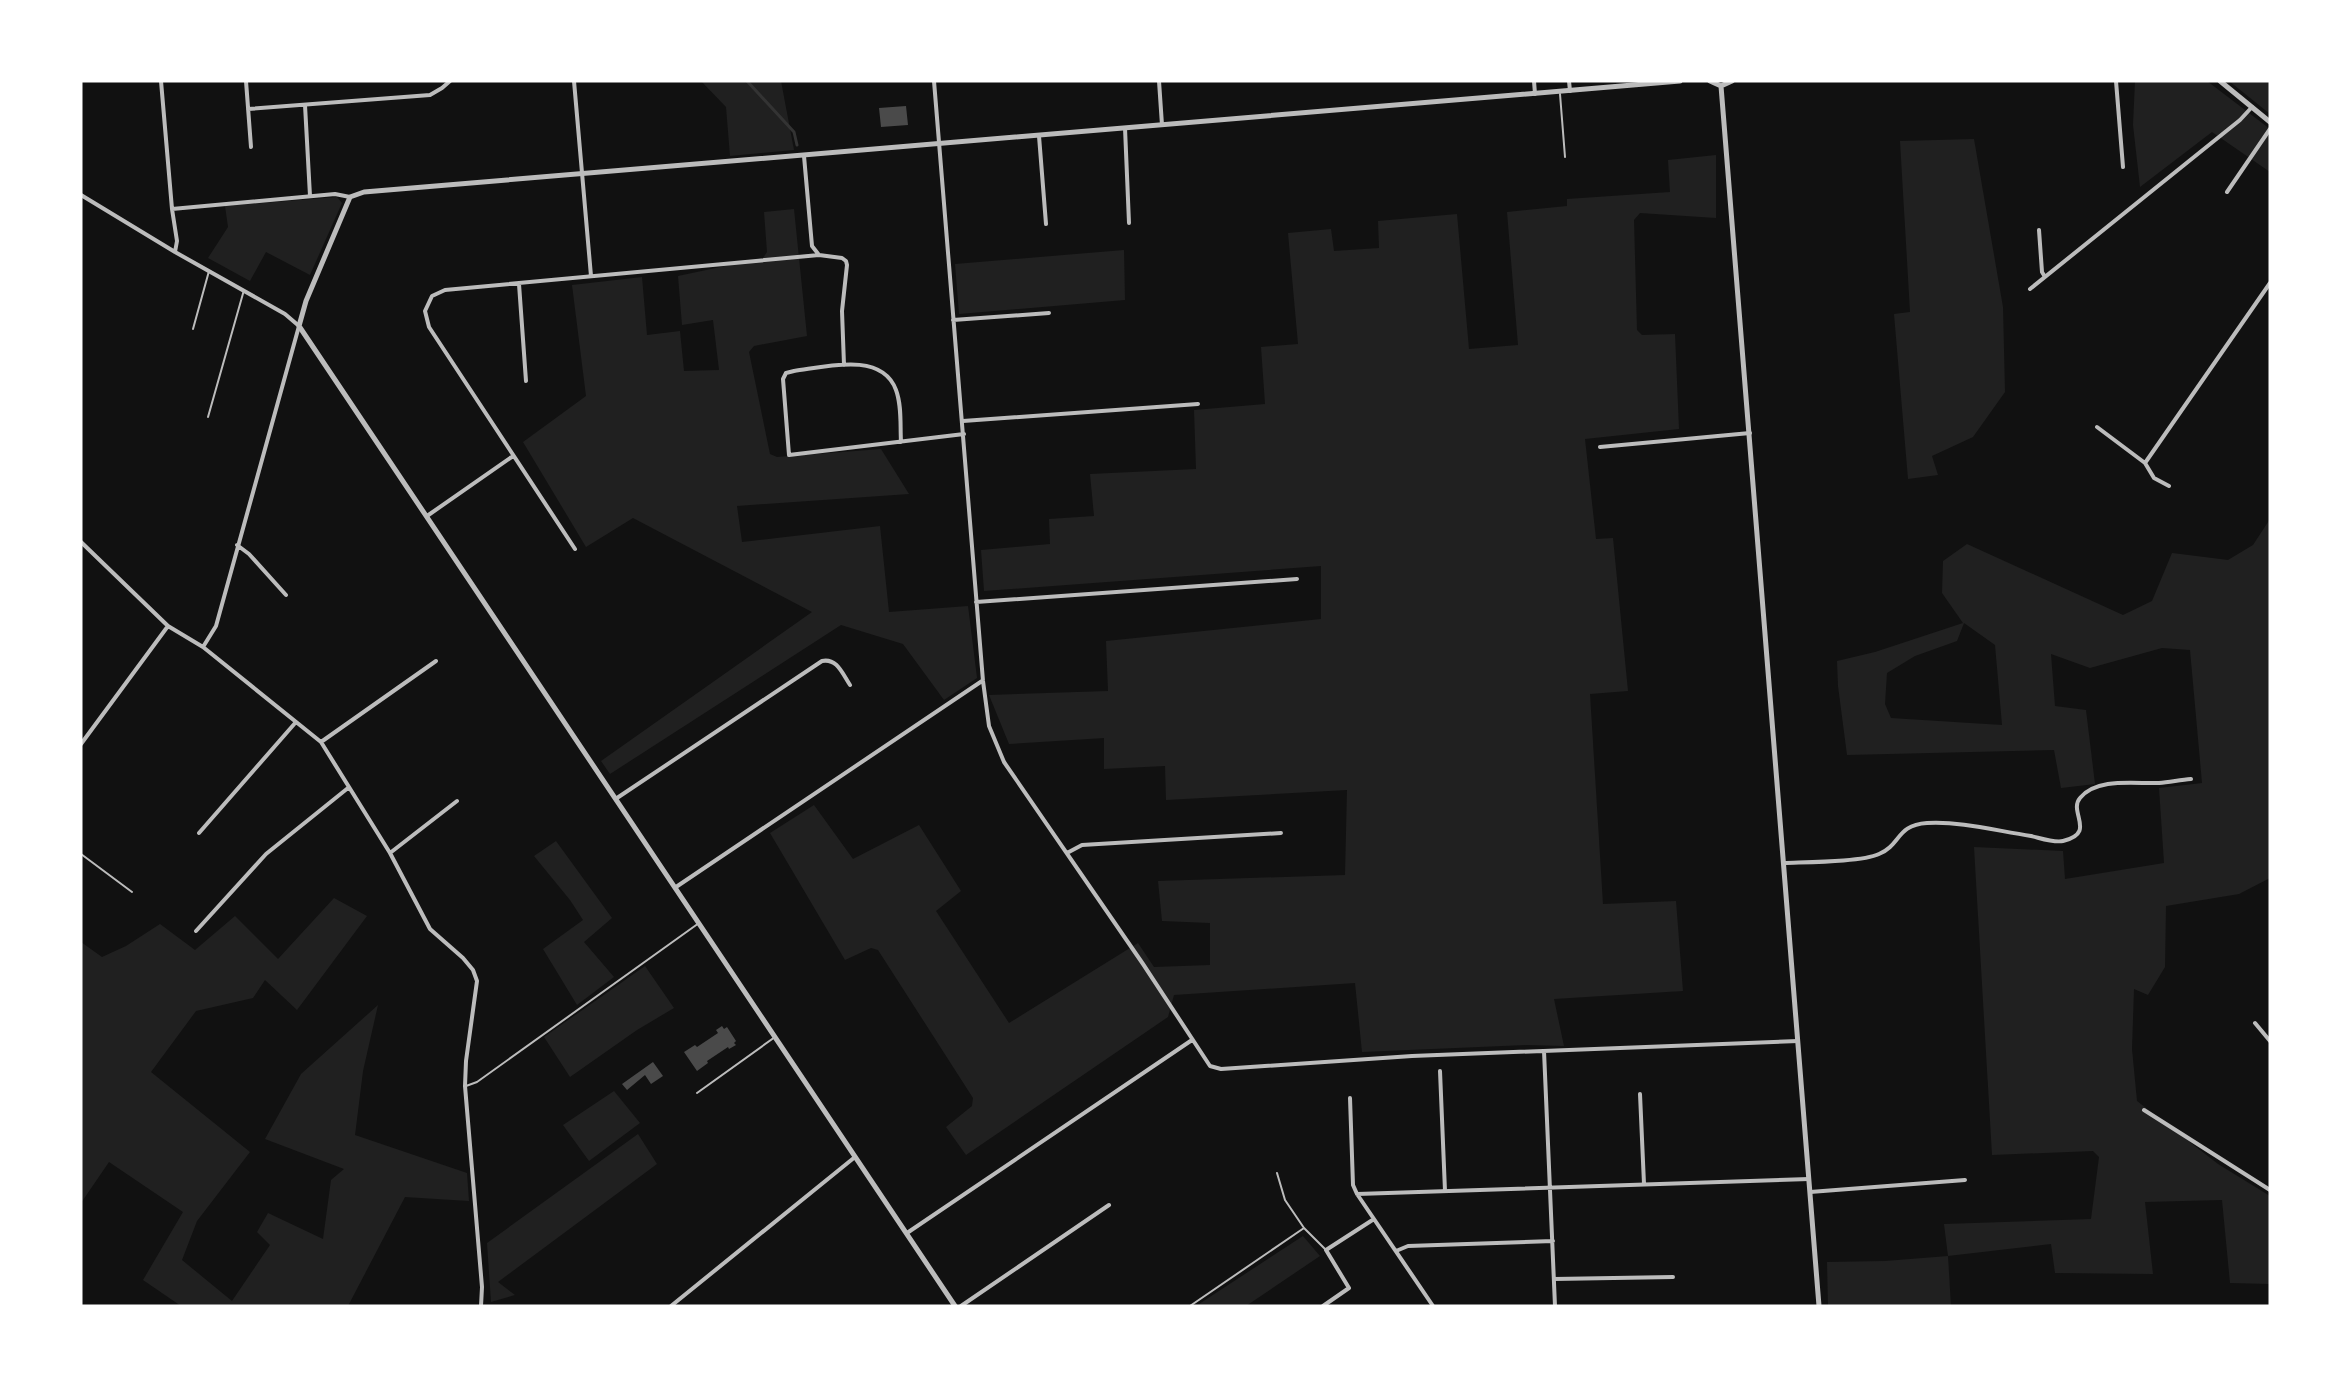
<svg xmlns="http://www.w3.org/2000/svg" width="2351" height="1387" viewBox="0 0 2351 1387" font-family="'Public Sans',sans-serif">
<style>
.green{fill:#202020;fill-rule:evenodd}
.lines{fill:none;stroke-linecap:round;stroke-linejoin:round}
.stream{stroke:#333;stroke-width:3}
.building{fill:#4a4a4a}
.service{stroke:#bcbcbc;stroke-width:2}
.minor{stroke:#bcbcbc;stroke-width:4}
.tertiary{stroke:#bcbcbc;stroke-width:5}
</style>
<rect width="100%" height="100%" fill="#111"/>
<path class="green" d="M 701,81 L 781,81 L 794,150 L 730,156 L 726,107 Z
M 2135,81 L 2207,81 L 2270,129 L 2270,172 L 2212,132 L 2140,187 L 2133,125 Z
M 2229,81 L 2270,81 L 2270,114 Z
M 1974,139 L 2003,307 L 2005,392 L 1973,437 L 1932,456 L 1938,475 L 1908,479 L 1894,314 L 1910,312 L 1900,141 Z
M 1716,155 L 1716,218 L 1640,213 L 1634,220 L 1637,330 L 1642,335 L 1675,334 L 1679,429 L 1585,439 L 1596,539 L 1613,538 L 1628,691 L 1590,694 L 1603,904 L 1676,901 L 1683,991 L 1554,999 L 1564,1046 L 1527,1045 L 1362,1052 L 1355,983 L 1174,995 L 1168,1017 L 966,1155 L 946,1127 L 972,1106 L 973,1098 L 878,950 L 871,948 L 845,960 L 770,833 L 814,805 L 853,859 L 919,825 L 961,891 L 936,911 L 1009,1023 L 1138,943 L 1154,967 L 1210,965 L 1210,923 L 1162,921 L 1158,881 L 1345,875 L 1347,790 L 1166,800 L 1165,766 L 1104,769 L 1104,738 L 1009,744 L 989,695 L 1108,691 L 1106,641 L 1321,619 L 1321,566 L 984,591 L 981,550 L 1050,544 L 1049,519 L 1094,516 L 1090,474 L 1196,469 L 1194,410 L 1265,404 L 1261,347 L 1298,344 L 1288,233 L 1331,229 L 1334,251 L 1379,248 L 1378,221 L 1457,214 L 1469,349 L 1518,345 L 1507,212 L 1567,206 L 1567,199 L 1670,192 L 1668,160 Z
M 337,197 L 342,203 L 310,275 L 266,252 L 250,281 L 208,258 L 228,227 L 225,206 Z
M 794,209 L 807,336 L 754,346 L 749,352 L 770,454 L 777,457 L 881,449 L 909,494 L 737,506 L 742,542 L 880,526 L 889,612 L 968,606 L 977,678 L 944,700 L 903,644 L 841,625 L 610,774 L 601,761 L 812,612 L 633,518 L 586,547 L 523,442 L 586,396 L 572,285 L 642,277 L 647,335 L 680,331 L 684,371 L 719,370 L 713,320 L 682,325 L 678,276 L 763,258 L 767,252 L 764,212 Z
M 1124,250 L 1125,300 L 959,314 L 955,264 Z
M 2270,519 L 2270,878 L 2239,894 L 2166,906 L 2165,967 L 2148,995 L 2134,989 L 2132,1049 L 2137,1101 L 2218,1164 L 2270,1196 L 2270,1284 L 2230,1283 L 2222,1200 L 2145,1202 L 2153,1274 L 2055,1273 L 2051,1244 L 1948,1256 L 1951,1306 L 1828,1306 L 1827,1262 L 1885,1261 L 1948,1256 L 1944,1224 L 2091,1219 L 2099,1157 L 2093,1151 L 1992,1155 L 1974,847 L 2063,851 L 2065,879 L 2164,863 L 2159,788 L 2202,783 L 2190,650 L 2162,648 L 2090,668 L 2051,654 L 2055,706 L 2086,710 L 2095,784 L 2061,788 L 2054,750 L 1847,755 L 1838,686 L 1837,661 L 1875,652 L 1963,623 L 1942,593 L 1943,561 L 1967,544 L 2123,615 L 2152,601 L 2172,553 L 2228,560 L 2253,545 ZM 1964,623 L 1995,645 L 2002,725 L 1891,718 L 1885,704 L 1887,673 L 1915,656 L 1957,641 Z
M 556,841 L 612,918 L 584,942 L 614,977 L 577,1005 L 543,949 L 583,920 L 570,900 L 534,856 Z
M 334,898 L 367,916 L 297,1010 L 265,980 L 253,998 L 196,1011 L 151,1072 L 250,1152 L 197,1221 L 182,1260 L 232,1301 L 270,1245 L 257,1232 L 268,1213 L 323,1239 L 331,1180 L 344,1169 L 265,1139 L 301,1074 L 378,1005 L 363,1071 L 355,1135 L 467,1173 L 469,1201 L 405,1197 L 348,1306 L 181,1306 L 143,1280 L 183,1212 L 109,1162 L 81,1203 L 81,942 L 102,957 L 126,946 L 160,924 L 195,950 L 235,916 L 278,959 Z
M 645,966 L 674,1008 L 637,1030 L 570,1077 L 544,1037 Z
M 614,1091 L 640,1123 L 589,1161 L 563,1125 Z
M 638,1134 L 657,1164 L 498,1282 L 515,1295 L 491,1302 L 487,1243 Z
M 1303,1236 L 1320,1256 L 1246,1306 L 1196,1306 Z"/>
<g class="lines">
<path class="stream" d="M 747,81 L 794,132 L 797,145"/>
</g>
<path class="building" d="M 906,106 L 908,125 L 881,127 L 879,108 Z
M 722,1026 L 724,1029 L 727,1027 L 736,1041 L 734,1043 L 736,1045 L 729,1049 L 728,1047 L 707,1061 L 708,1063 L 697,1071 L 684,1052 L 695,1045 L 697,1047 L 718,1033 L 716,1030 Z
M 653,1062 L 663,1076 L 651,1084 L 645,1075 L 627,1090 L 622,1084 Z"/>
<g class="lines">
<path class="service" d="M 1560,94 L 1565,157
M 193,329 L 209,271
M 208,417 L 244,290
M 81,854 L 132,892
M 466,1086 L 477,1082 L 699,923
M 697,1093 L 775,1037
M 1277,1173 L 1285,1200 L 1304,1228 L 1326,1250
M 1190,1306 L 1304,1228"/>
<path class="minor" d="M 161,81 L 172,209 L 177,241 L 175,252
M 246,81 L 251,147
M 574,81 L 591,276
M 934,81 L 983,681 L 989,726 L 1004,762 L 1143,964 L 1210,1066 L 1221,1069 L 1412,1056 L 1798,1041
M 1159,81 L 1162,125
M 1534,81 L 1535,94
M 1569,81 L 1570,91
M 2116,81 L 2123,167
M 305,105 L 310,196
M 248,109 L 430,95 L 442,88 L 450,81
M 1125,128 L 1129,223
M 1039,136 L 1046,224
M 804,156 L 812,246 L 819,255 L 842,258 L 846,261 L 847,265 L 842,311 L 844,365
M 2227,192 L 2270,129
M 81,195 L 175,252 L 285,314 L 299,326 L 216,626 L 203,647
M 172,209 L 335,194 L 350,197
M 2039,230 L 2042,272 L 2045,277
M 519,284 L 526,381
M 2030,289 L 2240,120 L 2252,107
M 953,320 L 1049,313
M 963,421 L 1198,404
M 2097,427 L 2145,463 L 2154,478 L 2169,486
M 901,442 C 900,425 902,406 896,390 C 882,351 825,367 794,371 L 786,373 L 783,379 L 789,455 L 964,434
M 1600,447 L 1750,433
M 2145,463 L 2270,283
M 427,516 L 513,456
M 81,542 L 168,626 L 203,647 L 321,742 L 390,853 L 430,929 L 463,958 L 473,970 L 477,981 L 466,1061 L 465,1086 L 482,1287 L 481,1306
M 237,545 L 249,554 L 286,595
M 575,549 L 429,327 L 425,311 L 432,296 L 445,290 L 819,255
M 976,602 L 1297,579
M 321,742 L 436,661
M 81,744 L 168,626
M 617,798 L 822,661 C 837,658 842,673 850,685
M 199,833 L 296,722
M 390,853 L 457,801
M 1067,853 L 1082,845 L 1281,833
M 1784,863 C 1806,862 1862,862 1879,854 C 1901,845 1896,825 1927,823 C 1961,821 1997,831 2031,836 C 2040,838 2054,843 2063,841 C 2097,833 2068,812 2080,798 C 2097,777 2136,784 2159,783 C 2170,782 2180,780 2191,779
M 676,887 L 982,681
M 196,931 L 266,854 L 348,788
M 2255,1023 L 2270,1041
M 1544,1051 L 1555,1306
M 1440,1071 L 1445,1191
M 1640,1094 L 1644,1184
M 1350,1098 L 1353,1185 L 1357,1194 L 1433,1306
M 2144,1110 L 2270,1190
M 1810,1192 L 1965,1180
M 1357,1194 L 1809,1179
M 907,1233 L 1192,1040
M 1396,1251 L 1408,1246 L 1553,1241
M 1554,1279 L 1673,1277
M 671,1306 L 855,1157
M 961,1306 L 1109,1205
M 1323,1306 L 1349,1288 L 1326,1250 L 1374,1219"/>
<path class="tertiary" d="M 1710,81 L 1721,86 L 1732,81
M 2220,81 L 2270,122
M 1721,86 L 1819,1306
M 955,1306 L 299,326 L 306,301 L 350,197 L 364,192 L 1680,81"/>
</g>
<rect width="2351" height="1387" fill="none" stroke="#ffffff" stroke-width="165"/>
</svg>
